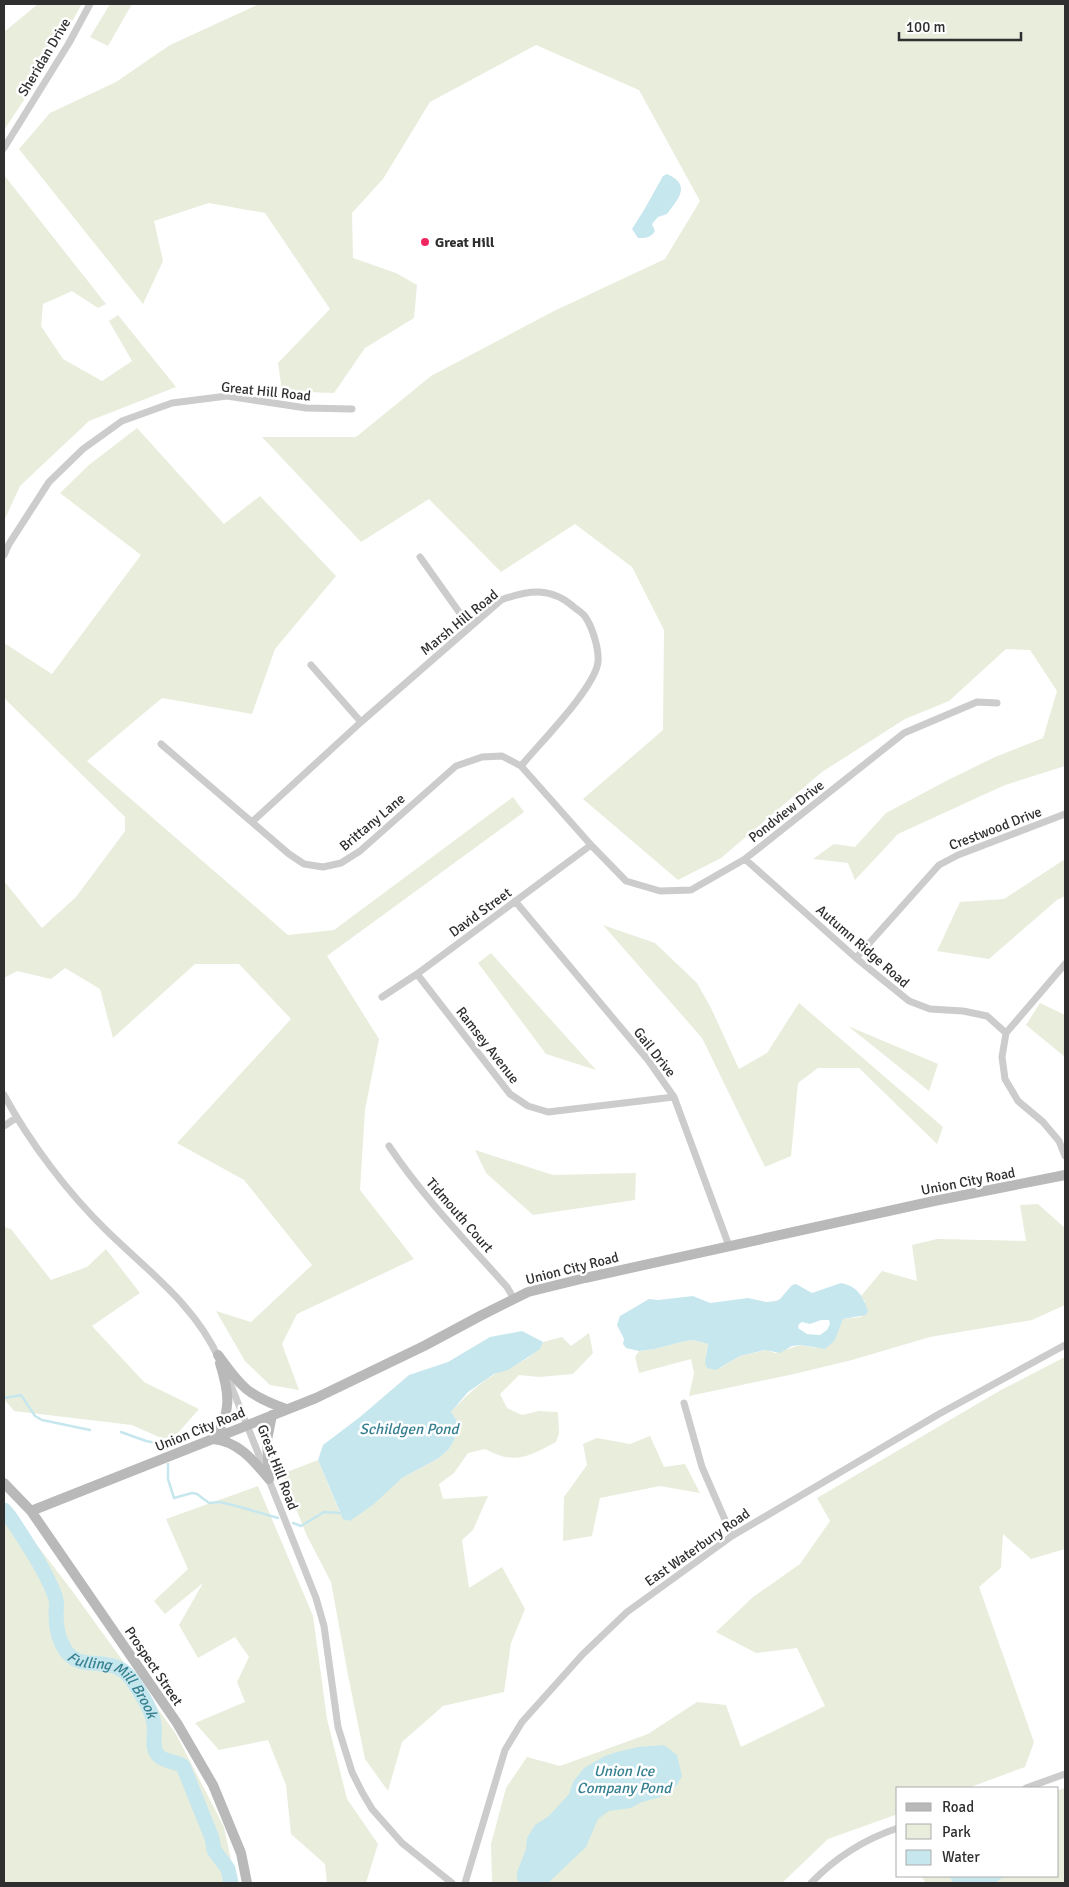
<svg xmlns="http://www.w3.org/2000/svg" width="1069" height="1887" viewBox="0 0 1069 1887" font-family="Signika,sans-serif">
<style>
.green{fill:#e9eddc}
.water{fill:#c7e7ee;fill-rule:evenodd}
.lines{fill:none;stroke-linecap:round;stroke-linejoin:round}
.stream{stroke:#c7e7ee;stroke-width:2.5}
.river{stroke:#c7e7ee;stroke-width:15}
.minor{stroke:#ccc;stroke-width:7}
.secondary{stroke:#b9b9b9;stroke-width:10}
.poi-dot{fill:#f02760;stroke:#fff;stroke-width:2}
.labels{text-anchor:middle;stroke-width:5;stroke-linejoin:round;paint-order:stroke}
.street-label{font-size:14px;fill:#2f2f2f;stroke:#fff}
.poi-label{font-size:14px;font-weight:bold;fill:#2f2f2f;stroke:#fff;text-anchor:start}
.water-label{font-size:15px;font-style:italic;fill:#368090;stroke:#fff}
</style>
<rect width="100%" height="100%" fill="#fff"/>
<path class="green" d="M 38,4 L 82,4 L 42,73 L 4,130 L 4,32 Z
M 110,4 L 132,4 L 108,46 L 90,37 Z
M 259,4 L 1065,4 L 1065,766 L 1005,785 L 898,834 L 855,880 L 848,863 L 813,859 L 834,844 L 855,847 L 886,813 L 948,780 L 995,757 L 1043,738 L 1057,691 L 1030,650 L 1006,649 L 949,701 L 905,719 L 822,772 L 721,858 L 678,880 L 583,799 L 663,730 L 664,630 L 632,567 L 575,524 L 501,572 L 429,499 L 361,542 L 262,437 L 356,437 L 431,376 L 554,311 L 665,259 L 700,201 L 639,90 L 536,45 L 430,102 L 383,179 L 352,213 L 353,258 L 396,273 L 417,285 L 414,318 L 365,348 L 334,393 L 282,391 L 278,363 L 330,309 L 265,213 L 209,203 L 154,221 L 163,261 L 143,304 L 19,149 L 50,113 L 116,82 L 170,45 Z
M 4,175 L 106,304 L 98,308 L 72,291 L 43,304 L 41,326 L 63,359 L 102,381 L 132,361 L 109,321 L 118,315 L 176,387 L 89,421 L 20,486 L 4,521 Z
M 137,428 L 224,524 L 260,496 L 336,576 L 275,649 L 252,714 L 162,698 L 87,761 L 288,935 L 334,930 L 513,797 L 524,812 L 327,956 L 379,1039 L 365,1110 L 360,1190 L 414,1259 L 297,1314 L 282,1344 L 299,1390 L 270,1385 L 245,1361 L 216,1311 L 251,1322 L 312,1265 L 244,1180 L 177,1143 L 291,1019 L 239,964 L 195,964 L 113,1038 L 100,989 L 65,968 L 51,979 L 17,971 L 4,978 L 4,881 L 42,928 L 76,897 L 125,831 L 125,817 L 6,700 L 4,694 L 4,643 L 52,674 L 141,555 L 60,493 L 89,465 Z
M 1065,859 L 1065,896 L 1057,900 L 989,959 L 937,951 L 960,902 L 1004,899 Z
M 603,925 L 655,943 L 697,983 L 711,1008 L 739,1069 L 767,1053 L 799,1003 L 943,1127 L 937,1144 L 859,1068 L 818,1068 L 798,1083 L 791,1156 L 765,1167 L 702,1038 Z
M 491,953 L 596,1070 L 546,1054 L 478,963 Z
M 1040,1003 L 1065,1015 L 1065,1057 L 1026,1025 Z
M 848,1026 L 938,1064 L 929,1091 Z
M 475,1150 L 553,1175 L 636,1173 L 635,1200 L 533,1215 L 486,1173 Z
M 1038,1204 L 1065,1228 L 1065,1305 L 1032,1320 L 930,1337 L 852,1360 L 794,1374 L 689,1396 L 694,1373 L 691,1359 L 639,1373 L 635,1357 L 639,1351 L 655,1349 L 681,1342 L 693,1340 L 708,1344 L 706,1354 L 720,1368 L 740,1356 L 766,1350 L 775,1353 L 801,1345 L 815,1348 L 835,1340 L 843,1319 L 861,1317 L 865,1302 L 861,1296 L 882,1271 L 917,1281 L 912,1245 L 937,1239 L 1026,1241 L 1020,1205 Z
M 4,1227 L 11,1229 L 51,1280 L 87,1267 L 106,1249 L 140,1293 L 92,1326 L 144,1382 L 199,1409 L 170,1442 L 132,1425 L 14,1411 L 4,1399 Z
M 589,1333 L 593,1353 L 573,1374 L 539,1377 L 519,1375 L 500,1394 L 507,1408 L 522,1415 L 539,1411 L 558,1412 L 559,1433 L 556,1442 C 528,1457 515,1465 485,1449 L 468,1453 L 454,1473 L 439,1484 L 443,1499 L 488,1496 L 473,1530 L 462,1540 L 469,1588 L 502,1567 L 525,1609 L 511,1643 L 504,1692 L 443,1706 L 402,1742 L 388,1791 L 365,1759 L 348,1675 L 331,1582 L 307,1536 L 282,1474 L 318,1460 L 340,1513 L 392,1486 L 402,1478 L 439,1458 L 449,1449 L 460,1429 L 459,1424 L 451,1412 C 464,1398 476,1386 492,1376 C 508,1365 533,1362 543,1342 L 562,1337 L 571,1346 Z
M 1065,1357 L 1065,1549 L 1031,1559 L 1003,1534 L 1001,1568 L 979,1587 L 1034,1742 L 1025,1767 L 968,1788 L 898,1788 L 898,1814 L 828,1839 L 782,1883 L 492,1883 L 491,1844 L 506,1788 L 527,1757 L 560,1766 L 648,1734 L 697,1702 L 726,1705 L 741,1747 L 825,1706 L 797,1648 L 756,1653 L 716,1632 L 753,1597 L 800,1564 L 830,1521 L 817,1498 L 1001,1390 Z
M 650,1436 L 664,1467 L 685,1464 L 700,1493 L 660,1486 L 600,1498 L 592,1536 L 563,1541 L 564,1497 L 587,1465 L 583,1444 L 597,1438 L 630,1444 Z
M 258,1486 L 313,1616 L 327,1719 L 347,1799 L 378,1844 L 366,1883 L 327,1883 L 325,1864 L 291,1834 L 286,1785 L 268,1740 L 219,1750 L 195,1723 L 245,1702 L 237,1682 L 249,1657 L 235,1637 L 198,1658 L 179,1625 L 203,1583 L 165,1614 L 154,1601 L 188,1569 L 166,1519 Z
M 4,1502 L 70,1588 L 176,1734 L 224,1827 L 236,1883 L 4,1883 Z
M 1065,1788 L 1065,1883 L 926,1883 L 921,1876 L 1058,1876 L 1058,1790 Z"/>
<path class="water" d="M 667,174 C 692,185 678,199 667,214 L 658,217 L 652,224 L 655,231 C 651,238 645,238 638,238 L 632,229 L 644,210 L 663,176 Z
M 841,1283 C 857,1286 863,1296 868,1311 L 866,1315 L 843,1319 L 835,1340 L 825,1349 L 801,1345 L 792,1346 L 780,1353 L 765,1350 L 740,1356 L 716,1370 L 707,1368 L 705,1363 L 708,1344 L 693,1340 L 681,1342 L 655,1349 L 639,1351 L 626,1348 L 623,1344 L 624,1339 L 617,1325 L 620,1316 L 649,1299 L 658,1300 L 693,1296 L 710,1303 L 748,1298 L 766,1302 L 776,1301 L 780,1299 L 792,1285 L 796,1284 L 812,1293 ZM 821,1320 L 829,1320 L 830,1324 L 827,1330 L 820,1335 L 807,1334 L 798,1328 L 799,1324 L 802,1322 L 810,1324 Z
M 522,1331 L 543,1342 L 540,1349 L 533,1354 L 508,1370 L 494,1374 L 468,1392 L 451,1412 L 459,1424 L 460,1429 L 449,1449 L 439,1458 L 402,1478 L 374,1504 L 350,1521 L 343,1519 L 318,1460 L 323,1445 L 360,1417 L 409,1375 L 448,1362 L 490,1337 Z
M 664,1745 L 677,1755 L 682,1776 L 677,1785 L 661,1797 L 642,1802 L 631,1808 L 609,1811 L 598,1819 L 586,1847 L 548,1883 L 519,1883 L 517,1878 L 517,1872 L 526,1849 L 527,1838 L 535,1825 L 549,1816 L 569,1794 L 573,1782 L 584,1768 L 605,1756 L 617,1752 L 638,1747 Z
M 950,1876 L 1004,1876 L 995,1883 L 953,1883 Z"/>
<g class="lines">
<path class="stream" d="M 4,1398 L 21,1395 L 35,1416 L 42,1420 L 90,1430
M 121,1432 L 146,1441 L 161,1444 L 163,1448
M 168,1464 L 168,1479 L 174,1498 L 192,1493 L 197,1494 L 209,1503 L 220,1502 L 240,1507 L 278,1518
M 293,1523 L 301,1526 L 324,1512 L 340,1513"/>
<path class="river" id="s1" d="M 4,1510 L 10,1517 C 25,1540 46,1571 55,1596 C 58,1604 56,1608 56,1615 C 56,1627 59,1641 66,1651 C 83,1675 114,1650 134,1683 C 142,1695 152,1710 154,1724 C 156,1734 150,1748 159,1756 C 164,1762 176,1761 183,1766 L 212,1838 L 214,1850 L 228,1869 L 231,1883"/>
<path class="minor" d="M 4,148 L 69,43 L 90,4
M 4,555 L 9,544 L 49,482 L 83,449 L 122,421 L 172,403 L 227,396 L 306,408 L 352,409
M 420,557 L 469,626
M 311,665 L 361,722
M 161,744 L 289,854 L 304,864 L 323,867 L 341,863 L 360,851 L 456,766 L 482,757 L 502,756 L 521,766 L 591,845 L 626,881 L 660,891 L 691,890 L 745,859 L 904,733 L 977,702 L 997,703
M 252,822 L 361,722 L 501,600 C 528,590 551,586 575,608 C 579,611 584,614 586,618 C 593,629 599,649 598,662 C 595,688 539,744 521,766
M 745,859 L 856,958 L 909,1001 L 930,1009 L 963,1011 L 987,1016 L 1006,1033
M 515,901 L 648,1060 L 674,1097 L 729,1246
M 856,958 L 939,865 L 958,855 L 1065,814
M 1065,964 L 1006,1033 L 1002,1057 L 1005,1079 L 1018,1101 L 1043,1122 L 1059,1141 L 1065,1156
M 417,974 L 510,1094 L 528,1106 L 548,1112 L 674,1097
M 382,997 L 417,974 L 591,845
M 4,1095 C 30,1143 68,1193 107,1231 C 147,1270 196,1306 219,1359
M 4,1126 L 16,1118
M 389,1146 C 423,1197 466,1241 507,1287 L 514,1299
M 228,1378 L 281,1510 L 316,1598 L 324,1626 L 338,1727 L 352,1772 L 362,1792 L 372,1809 L 402,1843 L 452,1883
M 684,1403 L 702,1467 L 732,1536
M 1026,1788 L 1065,1774
M 465,1883 L 505,1750 L 522,1722 L 583,1654 L 627,1612 L 732,1536 L 939,1414 L 1065,1345
M 811,1883 C 835,1858 865,1839 898,1828"/>
<path class="secondary" d="M 218,1355 C 241,1387 247,1395 286,1409
M 213,1439 C 233,1413 229,1392 220,1363
M 213,1439 C 238,1441 254,1461 269,1479
M 269,1479 L 267,1440 L 272,1415
M 4,1483 L 31,1511 L 177,1723 L 213,1785 L 241,1853 L 247,1883
M 31,1511 L 316,1398 L 424,1346 L 480,1316 L 528,1292 L 585,1278 L 934,1201 L 1065,1175"/>
</g>
<circle class="poi-dot" cx="425" cy="242" r="5"/>
<g class="labels">
<g class="street-label">
<text transform="translate(44 57) rotate(-59)" y="5">Sheridan Drive</text>
<text transform="translate(266 391) rotate(6)" y="5">Great Hill Road</text>
<text transform="translate(459 622) rotate(-39)" y="5">Marsh Hill Road</text>
<text transform="translate(786 811) rotate(-38)" y="5">Pondview Drive</text>
<text transform="translate(372 822) rotate(-40)" y="5">Brittany Lane</text>
<text transform="translate(995 828) rotate(-21)" y="5">Crestwood Drive</text>
<text transform="translate(480 912) rotate(-36)" y="5">David Street</text>
<text transform="translate(863 946) rotate(41)" y="5">Autumn Ridge Road</text>
<text transform="translate(488 1045) rotate(52)" y="5">Ramsey Avenue</text>
<text transform="translate(655 1052) rotate(52)" y="5">Gail Drive</text>
<text transform="translate(968 1181) rotate(-11)" y="5">Union City Road</text>
<text transform="translate(460 1215) rotate(49)" y="5">Tidmouth Court</text>
<text transform="translate(572 1268) rotate(-14)" y="5">Union City Road</text>
<text transform="translate(200 1429) rotate(-22)" y="5">Union City Road</text>
<text transform="translate(278 1467) rotate(69)" y="5">Great Hill Road</text>
<text transform="translate(697 1547) rotate(-35)" y="5">East Waterbury Road</text>
<text transform="translate(154 1666) rotate(56)" y="5">Prospect Street</text>
</g>
<g class="poi-label">
<text x="435" y="247">Great Hill</text>
</g>
<g class="water-label">
<text x="409" y="1434">Schildgen Pond</text>
<text dy="5" stroke="none"><textPath href="#s1" startOffset="219">Fulling Mill Brook</textPath></text>
<text x="624" y="1776">Union Ice<tspan x="624" dy="17">Company Pond</tspan></text>
</g>
</g>
<rect width="1069" height="1887" fill="none" stroke="#2f2f2f" stroke-width="10"/>
<rect x="896" y="1787" width="162" height="90" fill="#ffffff" stroke="#acacac"/>
<rect x="906" y="1803" width="25" height="8" fill="#b9b9b9" stroke="#acacac"/>
<text x="942" y="1812" font-size="15" fill="#2f2f2f">Road</text>
<rect x="906" y="1824" width="25" height="15" fill="#e9eddc" stroke="#acacac"/>
<text x="942" y="1837" font-size="15" fill="#2f2f2f">Park</text>
<rect x="906" y="1850" width="25" height="15" fill="#c7e7ee" stroke="#acacac"/>
<text x="942" y="1862" font-size="15" fill="#2f2f2f">Water</text>
<path d="M899 32v8h122v-8" fill="none" stroke="#2f2f2f" stroke-width="2.5"/>
<text x="906" y="32" font-size="15" fill="#2f2f2f" stroke="#ffffff" stroke-width="4" paint-order="stroke">100 m</text>
</svg>
